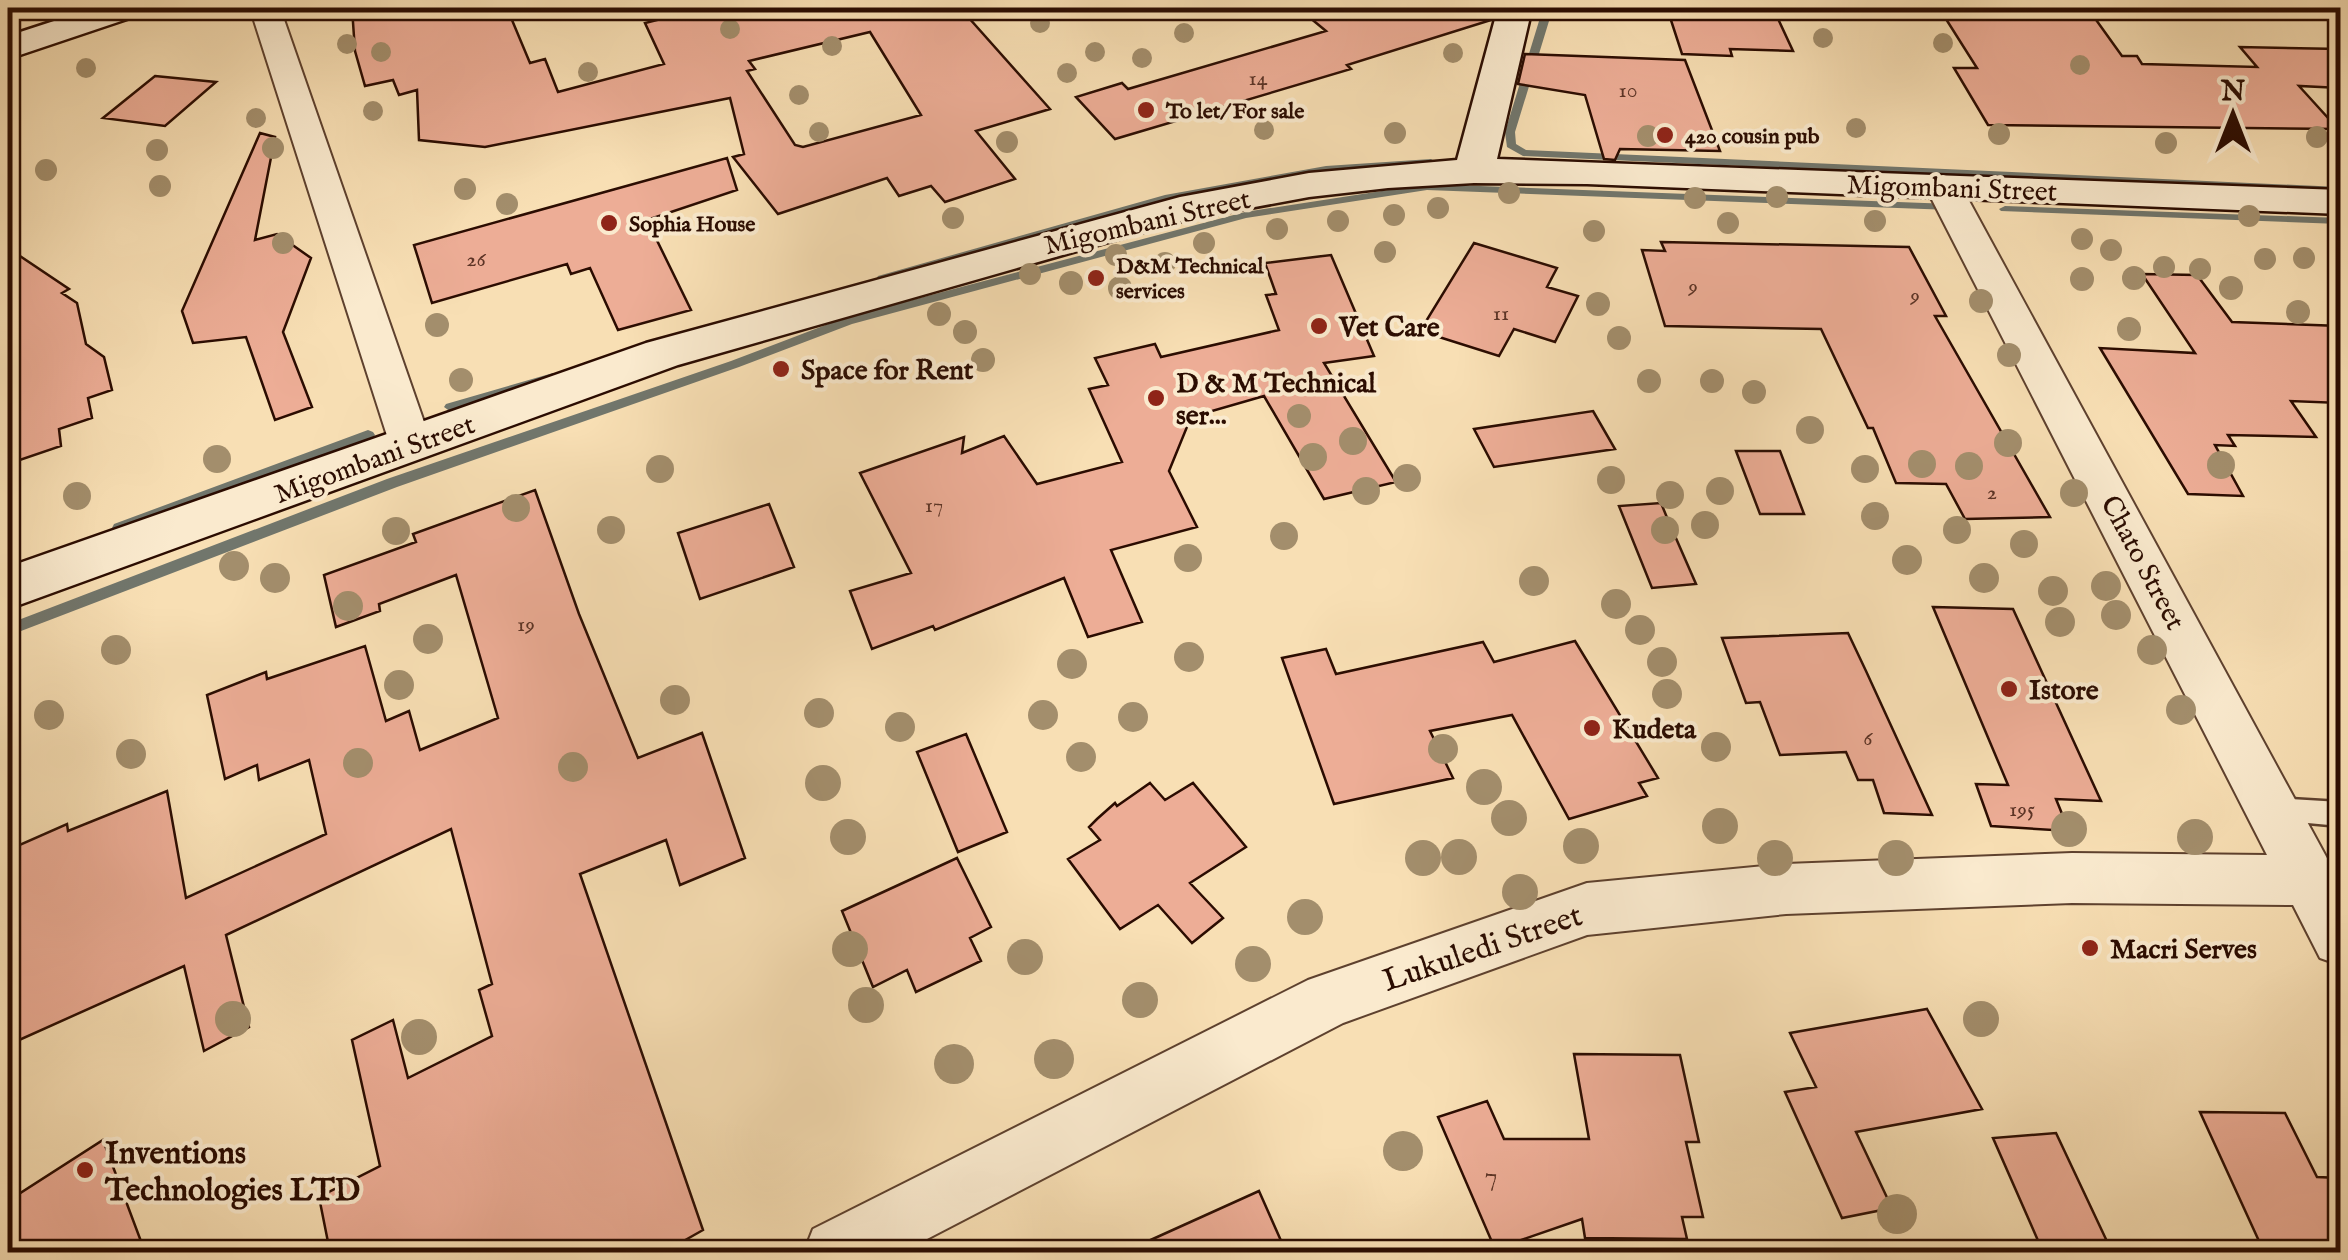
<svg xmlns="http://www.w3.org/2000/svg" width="2348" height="1260" viewBox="0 0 2348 1260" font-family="'IM FELL English',serif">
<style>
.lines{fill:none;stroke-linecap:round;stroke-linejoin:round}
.stream{fill:#71766c;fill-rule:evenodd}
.building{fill:#edad96;stroke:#2b0c01;stroke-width:2.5;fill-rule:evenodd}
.lane-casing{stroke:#5e412e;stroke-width:5}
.street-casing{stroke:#5e412e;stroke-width:4}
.secondary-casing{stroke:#2b0c01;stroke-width:5}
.lane{fill:#faeace;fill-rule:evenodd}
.street{fill:#faeace;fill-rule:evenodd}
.secondary{fill:#faeace;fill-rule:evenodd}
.tree{fill:#a38e6c}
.poi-dot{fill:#8f2418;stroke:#faeace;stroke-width:4}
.labels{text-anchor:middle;stroke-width:8;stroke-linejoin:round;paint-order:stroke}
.number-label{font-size:22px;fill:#5c3426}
.far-poi-label{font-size:22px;font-weight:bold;fill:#2b0c01;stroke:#faeace;text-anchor:start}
.street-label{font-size:28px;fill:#2b0c01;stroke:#faeace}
.poi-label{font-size:28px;font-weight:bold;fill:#2b0c01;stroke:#faeace;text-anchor:start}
.near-number-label{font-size:28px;fill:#5c3426}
.near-street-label{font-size:32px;fill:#2b0c01;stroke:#faeace}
.near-poi-label{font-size:32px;font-weight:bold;fill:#2b0c01;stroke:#faeace;text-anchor:start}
</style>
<rect width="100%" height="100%" fill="#f8dfb4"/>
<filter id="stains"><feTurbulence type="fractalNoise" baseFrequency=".002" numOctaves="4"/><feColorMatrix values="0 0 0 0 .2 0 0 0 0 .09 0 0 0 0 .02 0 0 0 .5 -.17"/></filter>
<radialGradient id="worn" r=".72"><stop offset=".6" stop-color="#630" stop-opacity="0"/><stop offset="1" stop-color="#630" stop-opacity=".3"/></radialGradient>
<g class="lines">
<path class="stream" d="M 1543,8 L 1553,8 L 1515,132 L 1516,144 L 1526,150 L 2340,187 L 2340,193 L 1523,156 L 1507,147 L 1505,132 Z
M 1431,159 L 1436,162 L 1435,164 L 1326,172 L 1166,201 L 886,282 L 882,283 L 876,279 L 878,276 L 1165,195 L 1326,166 Z
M 1427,184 L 1951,204 L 1957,207 L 1951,210 L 1427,190 L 1246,218 L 852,324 L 739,367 L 397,487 L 8,636 L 8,624 L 387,479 L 731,361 L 844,318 L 1245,212 Z
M 2005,206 L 2340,218 L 2340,224 L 2001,211 L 1999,209 Z
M 553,373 L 559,377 L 558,380 L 451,412 L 444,407 L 446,404 Z
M 368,430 L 373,432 L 375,435 L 373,438 L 124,532 L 114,532 L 112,528 L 114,524 Z"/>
</g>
<path class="building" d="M 352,8 L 507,8 L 530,63 L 545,59 L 558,92 L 664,64 L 645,23 L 673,16 L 667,8 L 960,8 L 1050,109 L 976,131 L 1015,179 L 945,202 L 931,186 L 899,196 L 887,178 L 778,214 L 733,157 L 744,154 L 730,98 L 485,147 L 419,140 L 417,90 L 399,95 L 393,80 L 365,86 L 355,51 ZM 870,32 L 921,115 L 803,147 L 795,145 L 747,71 L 755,69 L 749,61 Z
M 1298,8 L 1494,8 L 1491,20 L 1347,65 L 1351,69 L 1115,139 L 1076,97 L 1122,83 L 1128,89 L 1326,31 Z
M 1667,8 L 1773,8 L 1793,51 L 1730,49 L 1732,56 L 1682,54 Z
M 1939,8 L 2089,10 L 2122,56 L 2137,56 L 2142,64 L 2257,67 L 2240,47 L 2340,49 L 2340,88 L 2299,86 L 2338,129 L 1988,125 L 1954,68 L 1977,68 Z
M 1525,54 L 1685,60 L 1720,151 L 1620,149 L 1615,160 L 1604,159 L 1585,95 L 1518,84 Z
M 155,76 L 216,82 L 165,126 L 103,118 Z
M 260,133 L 275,137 L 255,240 L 277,234 L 311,258 L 283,332 L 312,407 L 275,420 L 246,337 L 193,343 L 182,311 Z
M 727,158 L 737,190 L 647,220 L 691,310 L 618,330 L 590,268 L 571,274 L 567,264 L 432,303 L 414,245 Z
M 1661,242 L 1909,247 L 1946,316 L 1935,316 L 2050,517 L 1965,519 L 1946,484 L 1896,483 L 1873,428 L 1868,428 L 1821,329 L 1665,326 L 1642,250 L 1665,251 Z
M 1474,243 L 1557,268 L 1547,287 L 1578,296 L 1555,342 L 1514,329 L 1499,356 L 1420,331 Z
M 8,248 L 69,289 L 62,293 L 77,303 L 86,344 L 104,357 L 112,390 L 88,398 L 92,418 L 59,429 L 61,446 L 8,464 Z
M 1331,255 L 1374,356 L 1324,363 L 1396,482 L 1324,499 L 1264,396 L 1191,417 L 1169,471 L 1197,527 L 1111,550 L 1142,622 L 1088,637 L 1064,578 L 935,630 L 933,626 L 872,649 L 850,591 L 911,573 L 860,473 L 964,437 L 962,453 L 1004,436 L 1037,484 L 1122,462 L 1089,389 L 1108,385 L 1095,358 L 1155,344 L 1161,357 L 1279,330 L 1266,295 L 1276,294 L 1265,263 Z
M 2142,274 L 2197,275 L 2232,322 L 2340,326 L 2340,403 L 2291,401 L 2316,437 L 2228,435 L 2235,446 L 2215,445 L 2243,496 L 2188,494 L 2100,348 L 2195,353 Z
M 1593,411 L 1615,449 L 1494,467 L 1474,429 Z
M 1736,451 L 1780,451 L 1804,514 L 1760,514 Z
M 535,490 L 579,614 L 638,758 L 702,733 L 745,858 L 680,885 L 666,840 L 580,874 L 703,1230 L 664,1252 L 330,1252 L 319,1197 L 380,1166 L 352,1040 L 393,1020 L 408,1078 L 492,1036 L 479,990 L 492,984 L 451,829 L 226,935 L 249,1027 L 204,1051 L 184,966 L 8,1045 L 8,850 L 67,824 L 68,831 L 167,791 L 186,898 L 326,834 L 309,760 L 259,780 L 257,765 L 225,779 L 207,695 L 266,672 L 267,679 L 365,646 L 386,721 L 409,711 L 420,750 L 498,718 L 456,575 L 379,604 L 380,611 L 336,627 L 324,575 L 416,542 L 413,534 Z
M 1661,503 L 1668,520 L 1696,584 L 1652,588 L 1619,506 Z
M 769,504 L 794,567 L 700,599 L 678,533 Z
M 1933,607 L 2013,609 L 2101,801 L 2056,799 L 2069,831 L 1991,826 L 1976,784 L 2008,785 Z
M 1848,633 L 1866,671 L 1932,815 L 1884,813 L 1873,780 L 1858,780 L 1846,752 L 1780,755 L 1760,702 L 1746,703 L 1722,638 Z
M 1575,641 L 1658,778 L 1639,783 L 1647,796 L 1569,819 L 1512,715 L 1430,731 L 1453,778 L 1334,804 L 1282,658 L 1326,649 L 1336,674 L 1483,642 L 1494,662 Z
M 966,734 L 1007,832 L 958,852 L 917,752 Z
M 1150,783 L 1165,800 L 1193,783 L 1246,847 L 1190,883 L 1223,918 L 1192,943 L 1158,905 L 1120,929 L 1068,859 L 1100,840 L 1089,827 L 1097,819 L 1115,803 L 1117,806 Z
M 957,858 L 991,927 L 970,938 L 981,961 L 916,992 L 907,970 L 873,987 L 842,911 Z
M 1927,1009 L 1982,1109 L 1856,1132 L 1892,1208 L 1842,1218 L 1785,1092 L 1816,1087 L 1790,1033 Z
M 1574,1054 L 1680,1055 L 1699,1142 L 1686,1142 L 1703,1217 L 1682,1217 L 1687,1239 L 1585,1238 L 1582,1219 L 1495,1249 L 1438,1117 L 1487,1101 L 1504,1139 L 1589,1139 Z
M 2200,1112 L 2285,1113 L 2317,1177 L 2340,1178 L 2340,1252 L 2264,1252 Z
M 2056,1133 L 2112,1252 L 2043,1252 L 1993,1138 Z
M 103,1140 L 145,1252 L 8,1252 L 8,1201 Z
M 1259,1191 L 1286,1252 L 1124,1252 Z"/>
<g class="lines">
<g class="lane-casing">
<path id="lane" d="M 2273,798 L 2340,802 L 2340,826 L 2263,819 L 2259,810 L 2263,801 Z"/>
</g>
<g class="street-casing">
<path id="street" d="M 250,8 L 280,8 L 432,445 L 426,456 L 411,460 L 396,456 L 390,445 Z
M 1943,175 L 1955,179 L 1961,186 L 2329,862 L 2340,885 L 2340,965 L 2320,958 L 2293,905 L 2072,903 L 1786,914 L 1587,935 L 1343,1023 L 902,1252 L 804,1252 L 813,1229 L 1308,980 L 1587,883 L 1786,864 L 2072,853 L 2267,855 L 1925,186 L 1931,179 Z"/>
</g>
<g class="secondary-casing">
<path id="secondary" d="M 94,8 L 144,8 L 139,15 L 8,59 L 8,36 Z
M 1498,8 L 1532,8 L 1497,159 L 2340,190 L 2340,214 L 1587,184 L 1474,183 L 1388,188 L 1309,197 L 1185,220 L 678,365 L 8,609 L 8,567 L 646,343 L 1180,197 L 1309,173 L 1457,160 Z"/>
</g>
<use href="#lane" class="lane"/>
<use href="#street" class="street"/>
<use href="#secondary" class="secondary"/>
</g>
<g class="tree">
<circle cx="1040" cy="23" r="10"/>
<circle cx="730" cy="29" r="10"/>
<circle cx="1184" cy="33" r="10"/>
<circle cx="1823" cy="38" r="10"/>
<circle cx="1943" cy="43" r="10"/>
<circle cx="347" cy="44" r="10"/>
<circle cx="832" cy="46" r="10"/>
<circle cx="381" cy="52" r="10"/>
<circle cx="1095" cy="52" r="10"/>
<circle cx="1453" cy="53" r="10"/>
<circle cx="1142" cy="58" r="10"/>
<circle cx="2080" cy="65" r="10"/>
<circle cx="86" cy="68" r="10"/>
<circle cx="588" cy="72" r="10"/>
<circle cx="1067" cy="73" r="10"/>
<circle cx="799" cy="95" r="10"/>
<circle cx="373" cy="111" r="10"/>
<circle cx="256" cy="118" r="10"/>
<circle cx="1856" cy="128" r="10"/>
<circle cx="1264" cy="130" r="10"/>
<circle cx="1395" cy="133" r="11"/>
<circle cx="819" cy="132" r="10"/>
<circle cx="1999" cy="134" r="11"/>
<circle cx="1648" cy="136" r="11"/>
<circle cx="2317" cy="137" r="11"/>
<circle cx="1007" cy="142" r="11"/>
<circle cx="2166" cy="143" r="11"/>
<circle cx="273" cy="148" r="11"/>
<circle cx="157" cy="150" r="11"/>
<circle cx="46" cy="170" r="11"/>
<circle cx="160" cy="186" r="11"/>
<circle cx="465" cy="189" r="11"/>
<circle cx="1509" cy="193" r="11"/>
<circle cx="1777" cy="197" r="11"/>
<circle cx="1695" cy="198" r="11"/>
<circle cx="507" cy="204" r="11"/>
<circle cx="1438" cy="208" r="11"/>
<circle cx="1394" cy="215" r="11"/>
<circle cx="2249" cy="216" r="11"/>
<circle cx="953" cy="218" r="11"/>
<circle cx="1338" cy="221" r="11"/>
<circle cx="1875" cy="221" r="11"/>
<circle cx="1728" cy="223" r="11"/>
<circle cx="1277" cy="229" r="11"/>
<circle cx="1594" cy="231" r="11"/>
<circle cx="2082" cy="239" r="11"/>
<circle cx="283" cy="243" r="11"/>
<circle cx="1204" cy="243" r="11"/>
<circle cx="2111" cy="250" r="11"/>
<circle cx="1385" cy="252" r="11"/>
<circle cx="1116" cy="255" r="11"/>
<circle cx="2304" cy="258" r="11"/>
<circle cx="2265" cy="259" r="11"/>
<circle cx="1165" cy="263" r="11"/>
<circle cx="2164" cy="267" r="11"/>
<circle cx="2200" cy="269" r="11"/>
<circle cx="1030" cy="274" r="11"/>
<circle cx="2134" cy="278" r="12"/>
<circle cx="2082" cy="279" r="12"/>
<circle cx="1071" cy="283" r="12"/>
<circle cx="1120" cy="288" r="12"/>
<circle cx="2231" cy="288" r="12"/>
<circle cx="1981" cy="301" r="12"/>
<circle cx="1598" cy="304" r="12"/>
<circle cx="2298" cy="312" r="12"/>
<circle cx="939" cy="314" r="12"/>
<circle cx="437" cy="325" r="12"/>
<circle cx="2129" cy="329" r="12"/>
<circle cx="965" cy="332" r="12"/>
<circle cx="1619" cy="338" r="12"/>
<circle cx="2009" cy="355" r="12"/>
<circle cx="983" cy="360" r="12"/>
<circle cx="461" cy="380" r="12"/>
<circle cx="1649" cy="381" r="12"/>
<circle cx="1712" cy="381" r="12"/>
<circle cx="1754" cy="392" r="12"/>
<circle cx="1299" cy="416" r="12"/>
<circle cx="1810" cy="430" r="14"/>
<circle cx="1353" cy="441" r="14"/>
<circle cx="2008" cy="443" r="14"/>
<circle cx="1313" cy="457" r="14"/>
<circle cx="217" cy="459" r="14"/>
<circle cx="1922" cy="464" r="14"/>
<circle cx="2221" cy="465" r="14"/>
<circle cx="1969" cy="466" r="14"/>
<circle cx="660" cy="469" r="14"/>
<circle cx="1865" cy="469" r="14"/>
<circle cx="1407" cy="478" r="14"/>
<circle cx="1611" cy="480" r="14"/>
<circle cx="1366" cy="491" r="14"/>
<circle cx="1720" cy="491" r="14"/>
<circle cx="2074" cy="493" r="14"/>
<circle cx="1670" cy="495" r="14"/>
<circle cx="77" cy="496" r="14"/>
<circle cx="516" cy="508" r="14"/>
<circle cx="1875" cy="516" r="14"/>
<circle cx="1705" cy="525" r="14"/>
<circle cx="611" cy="530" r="14"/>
<circle cx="1665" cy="530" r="14"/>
<circle cx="1957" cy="530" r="14"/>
<circle cx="396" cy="531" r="14"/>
<circle cx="1284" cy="536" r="14"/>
<circle cx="2024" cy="544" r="14"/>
<circle cx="1188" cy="558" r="14"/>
<circle cx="1907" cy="560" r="15"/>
<circle cx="234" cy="566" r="15"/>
<circle cx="275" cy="578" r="15"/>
<circle cx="1984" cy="578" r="15"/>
<circle cx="1534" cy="581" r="15"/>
<circle cx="2106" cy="586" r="15"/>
<circle cx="2053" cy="591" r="15"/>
<circle cx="1616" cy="604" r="15"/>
<circle cx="348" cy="606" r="15"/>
<circle cx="2116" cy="615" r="15"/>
<circle cx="2060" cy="622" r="15"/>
<circle cx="1640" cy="630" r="15"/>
<circle cx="428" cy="639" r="15"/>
<circle cx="116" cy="650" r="15"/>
<circle cx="2152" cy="650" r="15"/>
<circle cx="1189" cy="657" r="15"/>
<circle cx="1662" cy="662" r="15"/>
<circle cx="1072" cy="664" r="15"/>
<circle cx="399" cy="685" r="15"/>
<circle cx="1667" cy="694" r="15"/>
<circle cx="675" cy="700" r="15"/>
<circle cx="2181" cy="710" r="15"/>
<circle cx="819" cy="713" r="15"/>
<circle cx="49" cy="715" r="15"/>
<circle cx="1043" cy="715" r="15"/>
<circle cx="1133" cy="717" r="15"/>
<circle cx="900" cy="727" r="15"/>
<circle cx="1716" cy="747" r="15"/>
<circle cx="1443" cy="749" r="15"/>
<circle cx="131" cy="754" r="15"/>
<circle cx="1081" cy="757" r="15"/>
<circle cx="358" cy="763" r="15"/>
<circle cx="573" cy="767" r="15"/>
<circle cx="823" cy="783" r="18"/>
<circle cx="1484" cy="787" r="18"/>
<circle cx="1509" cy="818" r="18"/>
<circle cx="1720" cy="826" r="18"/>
<circle cx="2069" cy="829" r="18"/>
<circle cx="848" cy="837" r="18"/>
<circle cx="2195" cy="837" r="18"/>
<circle cx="1581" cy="846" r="18"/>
<circle cx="1459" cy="857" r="18"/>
<circle cx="1423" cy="858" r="18"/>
<circle cx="1775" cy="858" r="18"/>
<circle cx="1896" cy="858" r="18"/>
<circle cx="1520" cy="892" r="18"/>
<circle cx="1305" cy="917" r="18"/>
<circle cx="850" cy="949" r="18"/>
<circle cx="1025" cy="957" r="18"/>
<circle cx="1253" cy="964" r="18"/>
<circle cx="1140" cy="1000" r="18"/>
<circle cx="866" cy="1005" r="18"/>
<circle cx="233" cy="1019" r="18"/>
<circle cx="1981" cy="1019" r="18"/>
<circle cx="419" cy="1037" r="18"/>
<circle cx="1054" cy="1059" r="20"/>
<circle cx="954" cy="1064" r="20"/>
<circle cx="1403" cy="1151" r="20"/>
<circle cx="1897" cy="1214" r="20"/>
</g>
<g class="poi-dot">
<circle cx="1146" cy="110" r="10"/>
<circle cx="1665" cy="135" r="10"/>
<circle cx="609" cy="223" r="10"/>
<circle cx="1096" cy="278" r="10"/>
<circle cx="1319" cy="326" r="10"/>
<circle cx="781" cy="369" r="10"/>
<circle cx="1156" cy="398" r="10"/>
<circle cx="2009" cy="689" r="10"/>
<circle cx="1592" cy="728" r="10"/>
<circle cx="2090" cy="948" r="10"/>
<circle cx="85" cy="1170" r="10"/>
</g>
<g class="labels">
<g class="number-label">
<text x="1258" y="85">14</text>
<text x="1628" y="97">10</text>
<text x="476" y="266">26</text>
<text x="1693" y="293">9</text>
<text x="1915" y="302">9</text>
<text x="1501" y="320">11</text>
<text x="1992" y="499">2</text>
<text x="934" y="512">17</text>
<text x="526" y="631">19</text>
<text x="1868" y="745">6</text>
<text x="2022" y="816">195</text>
</g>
<g class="far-poi-label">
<text x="1166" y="118">To let/ For sale</text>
<text x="1685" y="143">420 cousin pub</text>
<text x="629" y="231">Sophia House</text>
<text x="1116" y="273">D&amp;M Technical<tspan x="1116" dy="25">services</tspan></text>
</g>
<g class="street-label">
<text transform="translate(1952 187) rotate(2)" y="10">Migombani Street</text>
<text transform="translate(1147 221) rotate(-13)" y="10">Migombani Street</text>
<text transform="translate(374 458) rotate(-20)" y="10">Migombani Street</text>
<text transform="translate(2144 562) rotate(62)" y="10">Chato Street</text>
</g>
<g class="poi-label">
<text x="1339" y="336">Vet Care</text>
<text x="801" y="379">Space for Rent</text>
<text x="1176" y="392">D &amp; M Technical<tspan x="1176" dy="32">ser...</tspan></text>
<text x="2029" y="699">Istore</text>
<text x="1612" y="738">Kudeta</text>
<text x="2110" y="958">Macri Serves</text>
</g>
<g class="near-number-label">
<text x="1491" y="1184">7</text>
</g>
<g class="near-street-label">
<text transform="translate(1482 947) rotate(-19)" y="11">Lukuledi Street</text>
</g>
<g class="near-poi-label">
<text x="105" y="1163">Inventions<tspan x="105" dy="37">Technologies LTD</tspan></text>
</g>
</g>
<rect width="2348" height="1260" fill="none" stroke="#f8dfb4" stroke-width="40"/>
<rect x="10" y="10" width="2328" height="1240" fill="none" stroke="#2b0c01" stroke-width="5"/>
<rect x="20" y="20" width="2308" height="1220" fill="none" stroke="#2b0c01" stroke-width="2.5"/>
<g transform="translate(2233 115)" stroke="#faeace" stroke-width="8" paint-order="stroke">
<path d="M0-8L18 38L0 25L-18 38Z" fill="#2b0c01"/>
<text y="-15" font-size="28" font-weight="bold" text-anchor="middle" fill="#2b0c01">N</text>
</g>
<rect width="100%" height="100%" filter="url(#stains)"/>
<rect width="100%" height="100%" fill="url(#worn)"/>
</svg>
